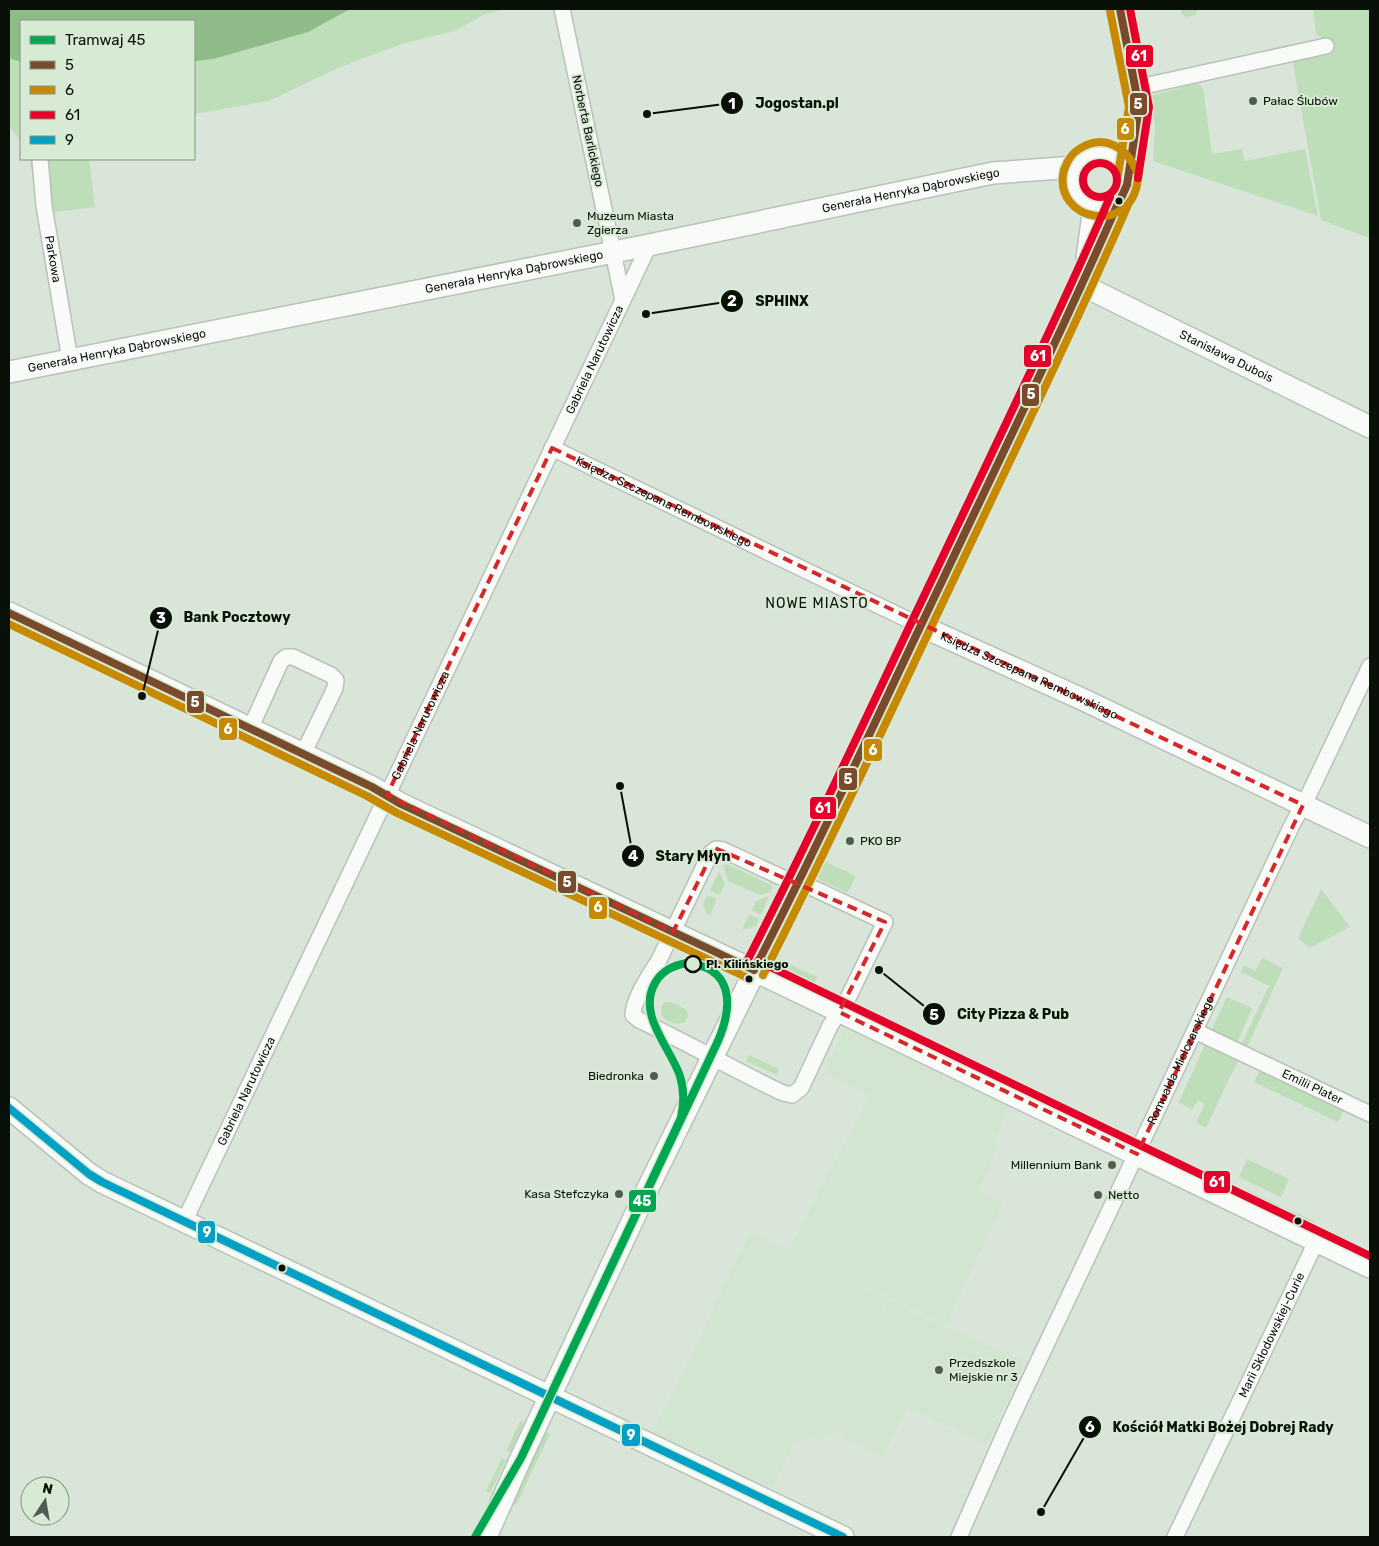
<svg xmlns="http://www.w3.org/2000/svg" width="1379" height="1546" viewBox="0 0 1379 1546" font-family="Rubik,sans-serif">
<style>
.built{fill:#d2e5d0}
.green{fill:#bddeb9}
.water{fill:#8fbb88}
.lines{fill:none;stroke-linecap:round;stroke-linejoin:round}
.street-casing{stroke:#b9c1b8;stroke-width:18}
.secondary-casing{stroke:#b9c1b8;stroke-width:24}
.street{stroke:#f9fbf9;stroke-width:15}
.secondary{stroke:#f9fbf9;stroke-width:21}
.bus-1-casing{stroke:#d7ead4;stroke-width:11}
.bus-2-casing{stroke:#d7ead4;stroke-width:11}
.bus-3-casing{stroke:#d7ead4;stroke-width:11}
.bus-4-casing{stroke:#d7ead4;stroke-width:11}
.bus-1{stroke:#7a4b2a;stroke-width:8}
.bus-2{stroke:#c78802;stroke-width:8}
.bus-3{stroke:#e4002b;stroke-width:8}
.bus-4{stroke:#00a1c4;stroke-width:8}
.tram-1-casing{stroke:#d7ead4;stroke-width:11}
.tram-1{stroke:#00a651;stroke-width:8}
.marked{fill:none;stroke:#d62828;stroke-width:4;stroke-dasharray:10 6;stroke-linejoin:round}
.poi-dot{fill:#525b51;stroke:#d7ead4;stroke-width:2}
.bus-dot{fill:#091008;stroke:#d7ead4;stroke-width:2}
.stop-dot{fill:#d7ead4;stroke:#091008;stroke-width:2.5}
.labels{text-anchor:middle;stroke-width:4;stroke-linejoin:round;paint-order:stroke}
.poi-label{font-size:12px;fill:#091008;stroke:#d7ead4;text-anchor:start}
.street-label{font-size:12px;fill:#091008;stroke:#d7ead4}
.stop-label{font-size:12px;font-weight:bold;fill:#091008;stroke:#d7ead4;text-anchor:start}
.neighbourhood-label{font-size:14px;letter-spacing:1px;fill:#091008;stroke:#d7ead4}
.leader{fill:none;stroke:#091008;stroke-width:2}
.callout-dot{fill:#091008;stroke:#d7ead4;stroke-width:2}
.mark-label{font-size:15px;text-anchor:middle;font-weight:bold;fill:#fff}
.callout-label{font-size:14px;text-anchor:middle;font-weight:bold;fill:#091008;stroke:#d7ead4;stroke-width:4;stroke-linejoin:round;paint-order:stroke}
.line-badge{stroke:#d7ead4;stroke-width:2}
.badge-label{font-size:14px;text-anchor:middle;font-weight:bold;fill:#fff}
</style>
<rect width="100%" height="100%" fill="#dae5d9"/>
<path class="built" d="M 845,1029 L 1009,1107 L 995,1139 L 998,1147 L 978,1191 L 1003,1203 L 946,1325 L 789,1250 L 869,1096 L 824,1073 Z
M 751,1231 L 888,1299 L 866,1349 L 890,1299 L 932,1321 L 1026,1362 L 987,1444 L 907,1407 L 883,1456 L 844,1438 L 845,1432 L 795,1443 L 772,1487 L 652,1432 L 684,1370 Z"/>
<path class="green" d="M 9,9 L 507,9 L 485,14 L 455,31 L 405,43 L 340,67 L 269,101 L 194,114 L 194,21 L 21,21 L 21,142 L 9,126 Z
M 1181,9 L 1198,9 L 1196,15 L 1186,17 L 1181,13 Z
M 1313,9 L 1370,9 L 1370,238 L 1321,220 L 1292,58 L 1326,42 L 1316,33 Z
M 1194,84 L 1200,85 L 1203,88 L 1212,154 L 1242,149 L 1245,161 L 1305,149 L 1318,216 L 1153,161 L 1155,127 L 1150,96 Z
M 30,159 L 89,159 L 95,207 L 38,214 Z
M 824,861 L 856,876 L 847,893 L 820,880 L 817,875 Z
M 727,864 L 771,885 L 772,888 L 770,892 L 760,895 L 728,881 L 723,866 Z
M 719,871 L 725,884 L 719,895 L 710,890 Z
M 1321,889 L 1350,927 L 1310,948 L 1298,938 Z
M 708,895 L 717,899 L 710,915 L 706,913 L 703,904 Z
M 769,896 L 761,915 L 752,910 L 756,901 Z
M 749,915 L 759,919 L 756,926 L 742,930 Z
M 1262,958 L 1283,968 L 1246,1050 L 1210,1033 L 1227,997 L 1252,1008 L 1238,1041 L 1242,1043 L 1269,986 L 1241,972 L 1244,965 L 1255,971 Z
M 791,965 L 817,977 L 815,983 L 788,970 Z
M 670,1002 L 686,1009 L 688,1015 L 685,1022 C 677,1026 668,1023 662,1016 L 661,1008 L 664,1003 Z
M 1206,1042 L 1239,1058 L 1206,1128 L 1196,1122 L 1205,1104 L 1198,1100 L 1192,1110 L 1179,1102 Z
M 664,1049 L 677,1076 L 680,1095 L 679,1095 L 675,1078 L 664,1051 Z
M 749,1055 L 779,1069 L 777,1075 L 746,1061 Z
M 1261,1068 L 1345,1108 L 1338,1122 L 1254,1082 Z
M 1247,1159 L 1289,1179 L 1281,1197 L 1239,1177 Z
M 1245,1189 L 1281,1206 L 1280,1208 L 1277,1208 L 1243,1192 Z
M 1287,1209 L 1314,1221 L 1313,1225 L 1288,1214 Z
M 520,1421 L 524,1423 L 510,1452 L 506,1451 Z
M 545,1432 L 550,1434 L 516,1505 L 512,1503 Z
M 502,1458 L 506,1460 L 490,1493 L 486,1491 Z"/>
<path class="water" d="M 9,9 L 350,9 L 308,32 L 231,54 L 213,59 L 194,61 L 194,21 L 21,21 L 21,62 L 9,58 Z"/>
<g class="lines">
<g class="street-casing">
<g id="street">
<path d="M 1135,88 L 1326,46"/>
<path id="s1" d="M 40,159 L 44,206 L 70,360"/>
<path d="M 623,300 L 649,245"/>
<path id="s2" d="M 552,448 L 921,626"/>
<path d="M 250,729 L 281,661 L 286,657 L 293,657 L 331,675 L 336,680 L 335,688 L 303,754"/>
<path d="M 716,849 L 723,850 L 783,878 L 815,889 L 885,922 L 848,998 L 830,1026 L 801,1088 L 792,1095 L 783,1093 C 734,1070 688,1043 639,1020 L 633,1015 C 633,999 651,973 659,960 L 710,854 Z"/>
<path id="s3" d="M 1195,1031 L 1370,1114"/>
<path id="s4" d="M 184,1222 L 623,300 L 562,9"/>
<path id="s5" d="M 959,1537 L 1010,1421 L 1292,825 L 1310,792 L 1370,666"/>
<path id="s6" d="M 1175,1537 L 1316,1242"/>
</g>
</g>
<g class="secondary-casing">
<g id="secondary">
<path d="M 1120,9 L 1139,107 L 1127,185 C 1117,223 1063,206 1074,171 C 1077,164 1082,158 1090,155 C 1108,147 1123,159 1128,176"/>
<path d="M 1087,258 L 1094,207"/>
<path id="s7" d="M 1082,285 L 1370,427"/>
<path id="s8" d="M 9,372 L 649,245 L 993,173 L 1076,167"/>
<path d="M 9,613 L 372,787 L 401,804 L 776,981 L 1370,1267"/>
<path id="s9" d="M 921,626 L 1084,700 L 1370,837"/>
<path d="M 9,1108 L 89,1174 L 102,1182 L 843,1537"/>
<path d="M 486,1537 L 521,1458 L 645,1194 L 782,916 L 1082,285 L 1119,201"/>
</g>
</g>
<use href="#street" class="street"/>
<use href="#secondary" class="secondary"/>
<g class="bus-1-casing">
<path id="bus-1" d="M 1120,9 L 1139,107 L 1127,185 L 1121,198
M 9,613 L 372,787 L 401,804 L 754,970
M 754,970 C 821,841 881,708 944,577 C 1003,452 1064,328 1119,201"/>
</g>
<g class="bus-2-casing">
<path id="bus-2" d="M 1110,11 L 1129,107 L 1118,174
M 1137,172 C 1127,147 1104,133 1079,149 C 1071,154 1067,161 1064,170 C 1051,222 1135,238 1138,176
M 9,624 L 367,796 L 397,813 L 750,979
M 763,975 C 830,845 890,713 953,581 C 1012,456 1073,332 1128,205"/>
</g>
<g class="bus-3-casing">
<path id="bus-3" d="M 1130,9 L 1149,107 L 1138,178
M1083 180a17 17 0 1 1 34 0a17 17 0 1 1-34 0Z
M 758,961 L 1370,1256
M 745,965 C 812,836 872,704 935,573 C 994,448 1055,324 1110,197"/>
</g>
<g class="bus-4-casing">
<path id="bus-4" d="M 9,1108 L 89,1174 L 102,1182 L 843,1537"/>
</g>
<use href="#bus-1" class="bus-1"/>
<use href="#bus-2" class="bus-2"/>
<use href="#bus-3" class="bus-3"/>
<use href="#bus-4" class="bus-4"/>
<g class="tram-1-casing">
<path id="tram-1" d="M 686,963 C 734,967 733,1006 718,1041 L 521,1458 L 681,1118 C 684,1104 684,1089 680,1076 C 670,1047 637,1015 655,983 C 662,971 672,966 686,963 Z
M 475,1537 L 521,1458"/>
</g>
<use href="#tram-1" class="tram-1"/>
</g>
<path class="marked" d="M 552,448 L 1303,805 L 1137,1154 L 839,1012 L 885,922 L 715,848 L 673,932 L 387,795 Z"/>
<g class="poi-dot">
<circle cx="1253" cy="101" r="5"/>
<circle cx="577" cy="223" r="5"/>
<circle cx="850" cy="841" r="5"/>
<circle cx="654" cy="1076" r="5"/>
<circle cx="1112" cy="1165" r="5"/>
<circle cx="619" cy="1194" r="5"/>
<circle cx="1098" cy="1195" r="5"/>
<circle cx="939" cy="1370" r="5"/>
</g>
<g class="bus-dot">
<circle cx="1119" cy="201" r="4.5"/>
<circle cx="749" cy="979" r="4.5"/>
<circle cx="1298" cy="1221" r="4.5"/>
<circle cx="282" cy="1268" r="4.5"/>
</g>
<circle class="stop-dot" cx="693" cy="964" r="8"/>
<g class="labels">
<g class="poi-label">
<text x="1263" y="105">Pałac Ślubów</text>
<text x="587" y="220">Muzeum Miasta<tspan x="587" dy="14">Zgierza</tspan></text>
<text x="860" y="845">PKO BP</text>
<text x="644" y="1080" text-anchor="end">Biedronka</text>
<text x="1102" y="1169" text-anchor="end">Millennium Bank</text>
<text x="609" y="1198" text-anchor="end">Kasa Stefczyka</text>
<text x="1108" y="1199">Netto</text>
<text x="949" y="1367">Przedszkole<tspan x="949" dy="14">Miejskie nr 3</tspan></text>
</g>
<g class="street-label">
<text transform="translate(588 131) rotate(78)" y="4">Norberta Barlickiego</text>
<text dy="4" stroke="none"><textPath href="#s8" startOffset="920">Generała Henryka Dąbrowskiego</textPath></text>
<text dy="4" stroke="none"><textPath href="#s1" startOffset="101">Parkowa</textPath></text>
<text dy="4" stroke="none"><textPath href="#s8" startOffset="515">Generała Henryka Dąbrowskiego</textPath></text>
<text dy="4" stroke="none"><textPath href="#s8" startOffset="110">Generała Henryka Dąbrowskiego</textPath></text>
<text dy="4" stroke="none"><textPath href="#s7" startOffset="161">Stanisława Dubois</textPath></text>
<text dy="4" stroke="none"><textPath href="#s4" startOffset="955">Gabriela Narutowicza</textPath></text>
<text dy="4" stroke="none"><textPath href="#s2" startOffset="124">Księdza Szczepana Rembowskiego</textPath></text>
<text dy="4" stroke="none"><textPath href="#s9" startOffset="119">Księdza Szczepana Rembowskiego</textPath></text>
<text dy="4" stroke="none"><textPath href="#s4" startOffset="550">Gabriela Narutowicza</textPath></text>
<text dy="4" stroke="none"><textPath href="#s5" startOffset="526">Romualda Mielczarskiego</textPath></text>
<text dy="4" stroke="none"><textPath href="#s3" startOffset="130">Emilii Plater</textPath></text>
<text dy="4" stroke="none"><textPath href="#s4" startOffset="145">Gabriela Narutowicza</textPath></text>
<text dy="4" stroke="none"><textPath href="#s6" startOffset="224">Marii Skłodowskiej-Curie</textPath></text>
</g>
<g class="stop-label">
<text x="706" y="968">Pl. Kilińskiego</text>
</g>
<g class="neighbourhood-label">
<text x="817" y="608">NOWE MIASTO</text>
</g>
</g>
<path class="leader" d="M647 114L732 103M646 314L732 301M142 696L161 618M620 786L633 856M879 970L934 1014M1041 1512L1090 1427"/>
<g class="callout-dot">
<circle cx="647" cy="114" r="5"/>
<circle cx="646" cy="314" r="5"/>
<circle cx="142" cy="696" r="5"/>
<circle cx="620" cy="786" r="5"/>
<circle cx="879" cy="970" r="5"/>
<circle cx="1041" cy="1512" r="5"/>
<circle cx="732" cy="103" r="12"/>
<circle cx="732" cy="301" r="12"/>
<circle cx="161" cy="618" r="12"/>
<circle cx="633" cy="856" r="12"/>
<circle cx="934" cy="1014" r="12"/>
<circle cx="1090" cy="1427" r="12"/>
</g>
<g class="mark-label">
<text x="732" y="109">1</text>
<text x="732" y="306">2</text>
<text x="161" y="623">3</text>
<text x="633" y="861">4</text>
<text x="934" y="1020">5</text>
<text x="1090" y="1432">6</text>
</g>
<g class="callout-label">
<text x="797" y="108">Jogostan.pl</text>
<text x="782" y="306">SPHINX</text>
<text x="237" y="622">Bank Pocztowy</text>
<text x="693" y="861">Stary Młyn</text>
<text x="1013" y="1019">City Pizza &amp; Pub</text>
<text x="1223" y="1432">Kościół Matki Bożej Dobrej Rady</text>
</g>
<g class="line-badge">
<rect x="1125" y="44" width="29" height="24" rx="5" fill="#e4002b"/>
<rect x="1129" y="92" width="19" height="24" rx="5" fill="#7a4b2a"/>
<rect x="1116" y="117" width="19" height="24" rx="5" fill="#c78802"/>
<rect x="1023" y="344" width="29" height="24" rx="5" fill="#e4002b"/>
<rect x="1021" y="383" width="19" height="24" rx="5" fill="#7a4b2a"/>
<rect x="186" y="690" width="19" height="24" rx="5" fill="#7a4b2a"/>
<rect x="218" y="717" width="20" height="24" rx="5" fill="#c78802"/>
<rect x="863" y="738" width="20" height="24" rx="5" fill="#c78802"/>
<rect x="838" y="767" width="20" height="24" rx="5" fill="#7a4b2a"/>
<rect x="809" y="796" width="28" height="24" rx="5" fill="#e4002b"/>
<rect x="557" y="870" width="20" height="24" rx="5" fill="#7a4b2a"/>
<rect x="588" y="896" width="20" height="24" rx="5" fill="#c78802"/>
<rect x="1203" y="1170" width="28" height="24" rx="5" fill="#e4002b"/>
<rect x="628" y="1189" width="29" height="24" rx="5" fill="#00a651"/>
<rect x="197" y="1220" width="19" height="24" rx="5" fill="#00a1c4"/>
<rect x="621" y="1423" width="20" height="24" rx="5" fill="#00a1c4"/>
</g>
<g class="badge-label">
<text x="1139" y="61">61</text>
<text x="1138" y="109">5</text>
<text x="1125" y="134">6</text>
<text x="1038" y="361">61</text>
<text x="1031" y="399">5</text>
<text x="195" y="707">5</text>
<text x="228" y="734">6</text>
<text x="873" y="755">6</text>
<text x="848" y="784">5</text>
<text x="823" y="813">61</text>
<text x="567" y="887">5</text>
<text x="598" y="912">6</text>
<text x="1217" y="1187">61</text>
<text x="642" y="1206">45</text>
<text x="207" y="1237">9</text>
<text x="631" y="1440">9</text>
</g>
<rect width="1379" height="1546" fill="none" stroke="#091008" stroke-width="20"/>
<rect x="20" y="20" width="175" height="140" fill="#d7ead4" stroke="#859382"/>
<rect x="30" y="36" width="25" height="8" fill="#00a651" stroke="#859382"/>
<text x="65" y="45" font-size="15" fill="#091008">Tramwaj 45</text>
<rect x="30" y="61" width="25" height="8" fill="#7a4b2a" stroke="#859382"/>
<text x="65" y="70" font-size="15" fill="#091008">5</text>
<rect x="30" y="86" width="25" height="8" fill="#c78802" stroke="#859382"/>
<text x="65" y="95" font-size="15" fill="#091008">6</text>
<rect x="30" y="111" width="25" height="8" fill="#e4002b" stroke="#859382"/>
<text x="65" y="120" font-size="15" fill="#091008">61</text>
<rect x="30" y="136" width="25" height="8" fill="#00a1c4" stroke="#859382"/>
<text x="65" y="145" font-size="15" fill="#091008">9</text>
<g transform="translate(45 1501) rotate(12)"><circle r="24" fill="#d7ead4" stroke="#859382"/>
<path d="M0-4L9 19L0 12L-9 19Z" fill="#525b51"/>
<text y="-8" font-size="14" font-weight="bold" text-anchor="middle" fill="#091008">N</text>
</g>
</svg>
